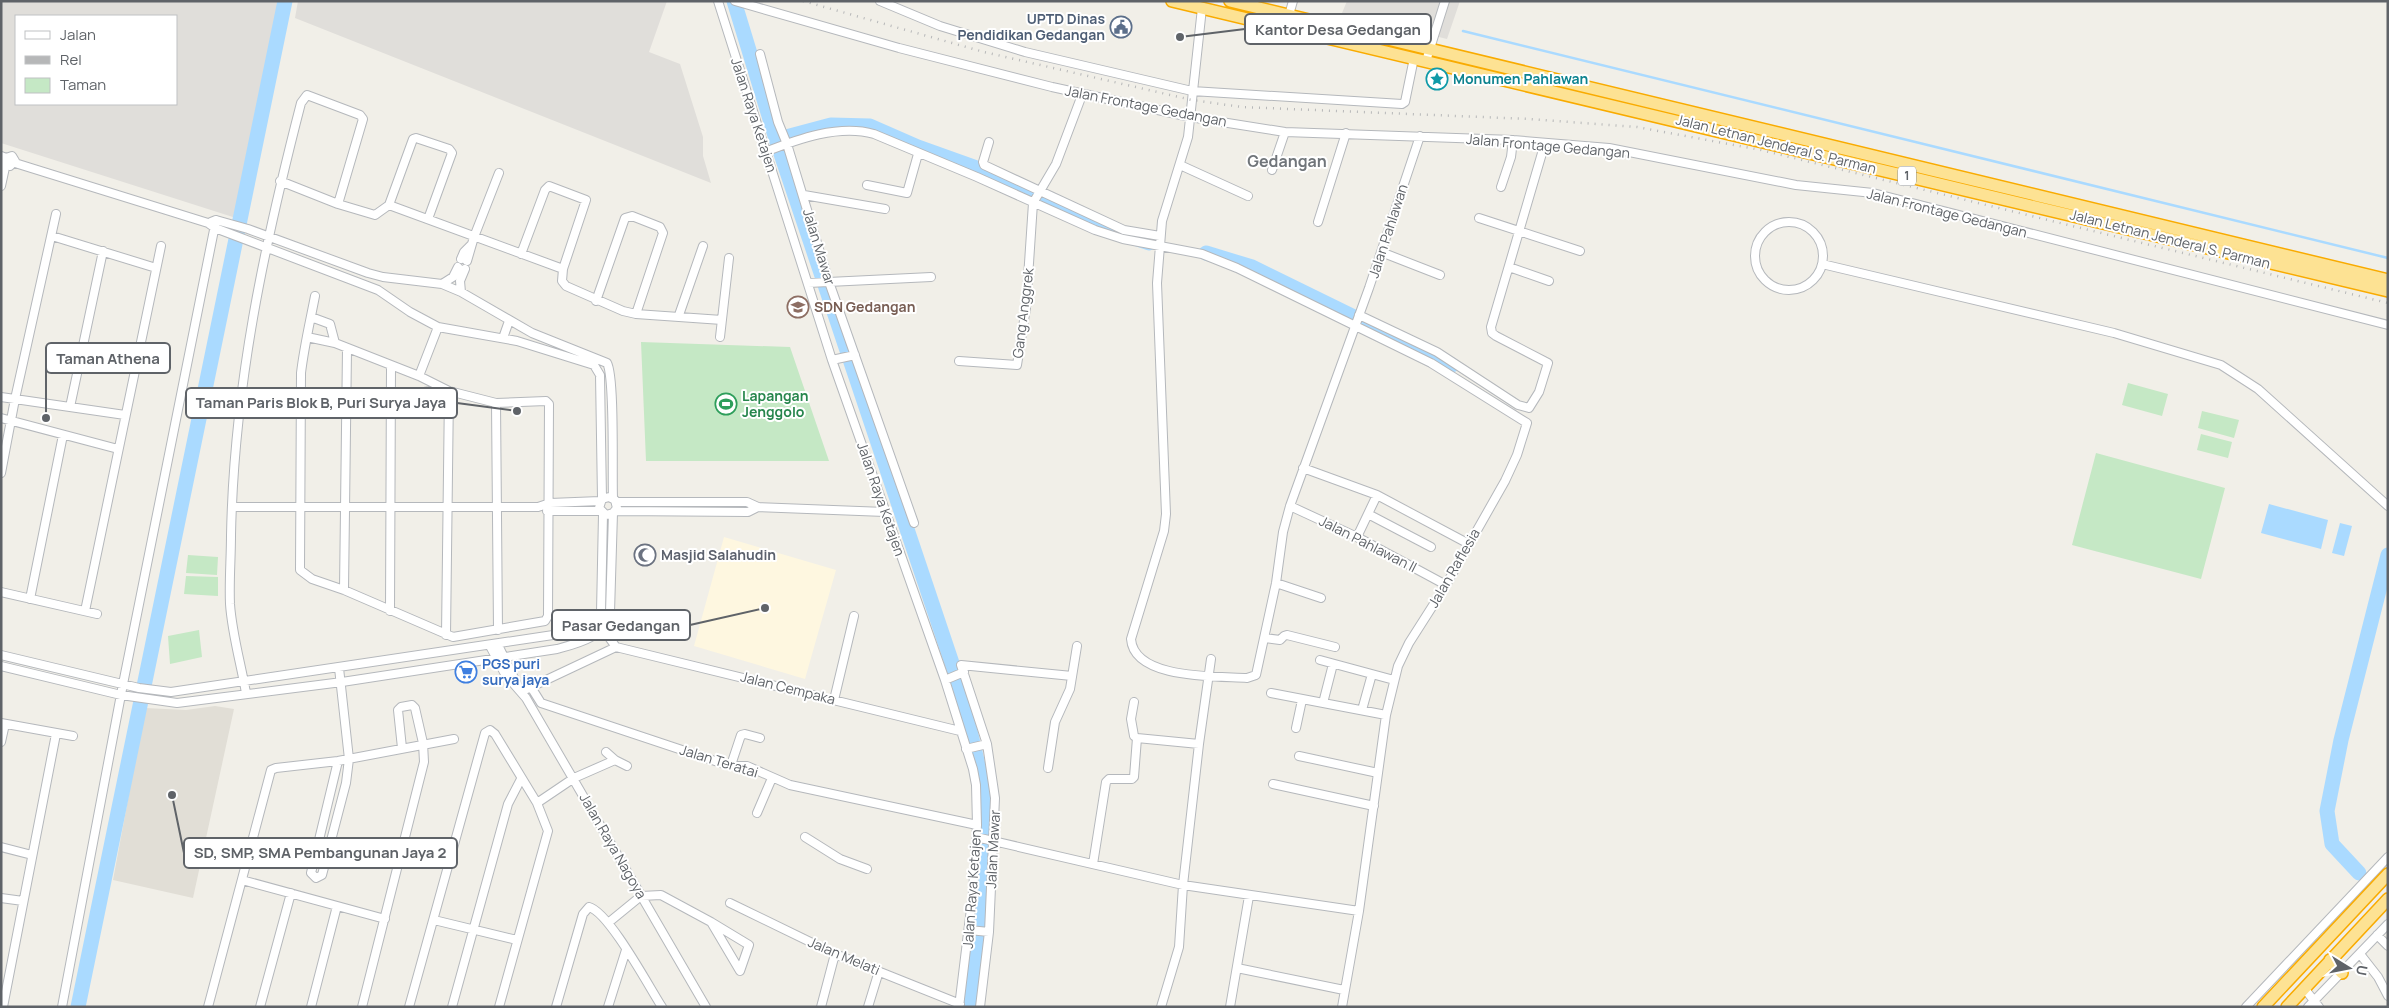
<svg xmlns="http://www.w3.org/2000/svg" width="2389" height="1008" viewBox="0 0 2389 1008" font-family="Manrope,sans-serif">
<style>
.commercial{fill:#fef7e0}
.industrial{fill:#e0deda;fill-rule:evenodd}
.education{fill:#e1ded6}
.green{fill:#c5e8c5}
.water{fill:#aadaff}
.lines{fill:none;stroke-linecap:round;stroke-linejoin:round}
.stream{stroke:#aadaff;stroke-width:2.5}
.river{stroke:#aadaff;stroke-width:15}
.minor-casing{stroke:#b5b8bc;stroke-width:10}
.highway-casing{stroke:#f9ab00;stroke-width:14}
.minor{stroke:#fff;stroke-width:8}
.highway{stroke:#fde293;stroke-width:11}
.rail{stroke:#b6b7b8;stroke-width:2.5;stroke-dasharray:1 6;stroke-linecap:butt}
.labels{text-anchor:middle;stroke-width:4;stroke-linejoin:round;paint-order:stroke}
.shield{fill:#fff;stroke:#8f9295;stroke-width:1}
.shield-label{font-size:12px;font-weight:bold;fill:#5f6368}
.service-label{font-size:14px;font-weight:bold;fill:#4e5e75;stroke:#fff;text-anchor:end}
.culture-label{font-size:14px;font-weight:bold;fill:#0d838f;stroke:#fff;text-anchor:start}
.street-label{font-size:14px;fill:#5f6368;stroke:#fff}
.education-label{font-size:14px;font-weight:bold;fill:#785e54;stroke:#fff;text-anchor:start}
.leisure-label{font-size:14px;font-weight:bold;fill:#27864d;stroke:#fff;text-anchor:start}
.worship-label{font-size:14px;font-weight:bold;fill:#5b616d;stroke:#fff;text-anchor:start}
.shop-label{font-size:14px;font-weight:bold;fill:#366cbe;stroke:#fff;text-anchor:start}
.quarter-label{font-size:16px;font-weight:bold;fill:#70757a;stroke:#fff}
.leader{fill:none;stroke:#5f6368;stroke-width:2}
.callout-dot{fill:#5f6368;stroke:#fff;stroke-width:2}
.callout{fill:#fff;stroke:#5f6368;stroke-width:2}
.callout-label{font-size:15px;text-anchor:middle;font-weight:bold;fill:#5f6368}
</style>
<rect width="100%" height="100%" fill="#f1efe8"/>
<path class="commercial" d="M 724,537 L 836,570 L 805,679 L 694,646 Z"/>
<path class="industrial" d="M 1,1 L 282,1 L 236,218 L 1,143 ZM 16,16 L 176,16 L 176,104 L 16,104 Z
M 298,1 L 667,1 L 649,52 L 680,64 L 703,137 L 703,156 L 711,183 L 295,18 Z
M 1347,1 L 1460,1 L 1447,39 L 1342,13 Z"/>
<path class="education" d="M 215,706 L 234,709 L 193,898 L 113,880 L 145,708 L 186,710 Z"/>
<path class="green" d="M 641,342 L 790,347 L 829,461 L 646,461 Z
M 2128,383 L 2168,394 L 2162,416 L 2122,405 Z
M 2202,411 L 2239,420 L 2234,438 L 2198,428 Z
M 2201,434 L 2232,442 L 2228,458 L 2197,450 Z
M 2096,453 L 2225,488 L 2201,579 L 2072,545 Z
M 188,555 L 218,557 L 217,575 L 186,573 Z
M 186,576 L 218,577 L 218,596 L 184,594 Z
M 199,630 L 202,657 L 170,664 L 168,636 Z"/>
<path class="water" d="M 2269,504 L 2328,520 L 2321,549 L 2261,533 Z
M 2340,523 L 2352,526 L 2344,556 L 2332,553 Z"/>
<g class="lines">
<path class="stream" d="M 1463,31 L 2388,258"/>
<path class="river" d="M 734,1 L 776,139 L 960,687 L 984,791 L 978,939 L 970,1007
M 786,137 L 831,125 L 870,126 L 918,147 L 974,167 L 1108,229 L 1149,243
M 1206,253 L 1252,267 L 1452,365
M 2359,873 L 2332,844 L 2327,811 L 2341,740 L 2388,555
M 78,1007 L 285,1"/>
<g class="minor-casing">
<path id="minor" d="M 718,1 L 832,360 L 945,680 L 973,769 L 976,785 L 977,825 L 973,892 L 959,1007
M 735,1 L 899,48 L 1052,87 L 1190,117 L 1285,132 L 1513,140 L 1609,148 L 1796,185 L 1873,193 L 2388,325
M 880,1 L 940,26 L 1025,52 L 1192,91 L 1402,104 L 1405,102 L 1414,58
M 1202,8 L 1188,137 L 1162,221 L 1157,283 L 1166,514 L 1164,531 L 1131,639 C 1134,680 1218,676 1247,678 L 1256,675 L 1276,583 L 1283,532 L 1290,506 L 1369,288 L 1420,136
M 1289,15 L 1293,1
M 760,54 L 778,122 L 787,144 L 829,282 L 914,523
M 1426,61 L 1445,1
M 989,142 L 983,162 L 984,165 L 1124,230 L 1160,236
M 765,152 C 798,139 839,124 874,134 L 977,177 L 1095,230 L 1123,239 L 1202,254 L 1237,268 L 1431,363 L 1527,423 L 1517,455 L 1505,481 L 1446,585 L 1409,643 L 1398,666 L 1386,715 L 1359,911 L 1342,1007
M 1,156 L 6,158 L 12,156 L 15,161 L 10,166 L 1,163
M 15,163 L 208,223 L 215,228 L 378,290 L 410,312 L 438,327 L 517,341 L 594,365 L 600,375 L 602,499 L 599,508 L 606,515 L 613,513 L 617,508 L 615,500 L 609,497 L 602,499
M 1180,165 L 1248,196
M 1272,170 L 1285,132
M 280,181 L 338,204 L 375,215 L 389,205 L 413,139 L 416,138 L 449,149 L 452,153 L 428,219
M 867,185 L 907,193 L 918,154
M 1,186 L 6,163
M 1501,187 L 1511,157 L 1513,140
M 804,195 L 885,209
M 389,205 L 563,269
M 1479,218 L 1580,251
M 211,222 L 216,220 L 248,229 L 368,273 L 383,277 L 442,284 L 461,292 L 532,333 L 607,363 C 615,377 612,475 613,498
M 1318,222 L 1346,133
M1755 256a34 34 0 1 1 68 0a34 34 0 1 1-68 0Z
M 52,236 L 156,268
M 1381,252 L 1440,275
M 521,254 L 545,190 L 549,186 L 586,200 L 563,269 L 562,281 L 566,286 L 623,311 L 636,314 L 722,320
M 461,259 L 464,252 L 471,245
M 467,261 L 474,237 L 499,173
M 1822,264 L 2114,333 L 2221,365 L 2258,389 L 2388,506
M 1509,267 L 1549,281
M 808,283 L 931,277
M 442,284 L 453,277 L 458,267
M 461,292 L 460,281 L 465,269
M 596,301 L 625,218 L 632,216 L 660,227 L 663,233 L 636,314
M 679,315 L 703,246
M 1359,315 L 1437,352 L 1518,405 L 1529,408 L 1539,392 L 1548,363 L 1496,336 L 1492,333 L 1491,327 L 1545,143
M 311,317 L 330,324 L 335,343
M 307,337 L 335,343 L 419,376 L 449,391 L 496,403 L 546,401 L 549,404 L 548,616 L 545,621 L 453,637 L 344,590 L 312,579 L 300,570 L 301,373 C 304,347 310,322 315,296
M 720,337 L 729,258
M 503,338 L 509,321
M 832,360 L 855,355
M 959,361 L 1017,365 L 1026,308 L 1033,203 L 1056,164 L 1082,95
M 419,376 L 438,327
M 1,397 L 125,415
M 391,397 L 444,389
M 496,403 L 498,630
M 70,407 L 103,251
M 1,418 L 118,449
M 1303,468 L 1377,495
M 1,473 L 15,399 L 56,214
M 616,502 L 747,502 L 758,507 L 885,512
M 1290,506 L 1357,537 L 1446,585
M 232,507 L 538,507 L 550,503 L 600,501
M 547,511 L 600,511
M 616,511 L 748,512 L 758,507
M 1368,514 L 1431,547
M 1357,537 L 1377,495 L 1469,544
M 1276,583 L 1321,598
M 344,590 L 347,349
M 1,592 L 97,614
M 30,599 L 63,435
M 85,611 L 161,246
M 390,611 L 391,366
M 603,629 L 616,647
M 446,635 L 449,391
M 1265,638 L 1280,640 L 1284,636 L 1287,635 L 1335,647
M 498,645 L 517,684
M 490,646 L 505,674 L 526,698 L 706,1007
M 616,647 L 960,731
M 1,655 L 139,688 L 171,692 L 573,632 L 592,624 L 601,612 L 603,514
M 1320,660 L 1394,680
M 1,666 L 121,695 L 177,703 L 342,682 L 557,649 C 579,643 605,637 610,612 L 613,513
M 945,680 L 964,672
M 531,687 L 541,703 L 724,764 L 747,766 L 790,785 L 977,825
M 527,689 L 616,647
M 246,693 C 241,664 232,634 230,604 C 229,581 231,558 231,535 C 234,386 264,246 301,103 L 307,95 L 360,115 L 363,119 L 338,204
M 1271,693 L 1386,715
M 834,700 L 854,616
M 1323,703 L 1333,664
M 1362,710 L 1372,674
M 1,723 L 73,736
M 1296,728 L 1302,700
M 1137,738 L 1199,744
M 1,742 L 5,724
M 966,749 L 987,744
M 606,752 L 615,760 L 627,766
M 1299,756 L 1378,773
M 338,761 L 311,873 L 316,878 L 322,875 L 346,783 L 349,759 L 339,668
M 731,765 L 741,735 L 745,734 L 760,738
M 1048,768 L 1055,722 L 1070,689 L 1077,646
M 1273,784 L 1374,806
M 537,803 L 574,778 L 615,760
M 757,813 L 772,778
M 805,837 L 840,859 L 867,869
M 976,837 L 1183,885 L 1359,911
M 1,847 L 32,855
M 1093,864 L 1106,782 L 1109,779 L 1132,779 L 1134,777 L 1137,738 L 1134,736 L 1131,719 L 1134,702
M 242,880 L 385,919
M 1,898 L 23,901
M 730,903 L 835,954 L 960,1004
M 434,920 L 517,940
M 608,923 L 641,896 L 661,895 L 711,922 L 740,971 L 749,945 L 711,922
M 969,930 L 989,932
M 2377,935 L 2388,946
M 2360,954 L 2378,977 L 2388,996
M 1237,968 L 1344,990
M 2304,988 L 2319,1007
M 3,1007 L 56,734
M 62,1007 L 123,684 L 216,220
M 208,1007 L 271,770 L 276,768 L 338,761 L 454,739
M 260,1007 L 291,893
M 311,1007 L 337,906
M 362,1007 L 424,762 L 423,743 L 415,708 L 412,705 L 401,707 L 398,710 L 402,748
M 409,1007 L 485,733 L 490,730 L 495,734 L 537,803 L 548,831 L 499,1007
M 452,1007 L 508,804 L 521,779
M 556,1007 L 583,914 L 589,907 C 609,912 649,987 662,1007
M 608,1007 L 626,950
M 821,1007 L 835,954
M 868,1007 L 879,971
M 980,1007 L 989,932 L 995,798 L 987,744 L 961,665 L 1072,676
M 1161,1007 L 1179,947 L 1183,885 L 1199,744 L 1211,659
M 1230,1007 L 1249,896
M 2246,1007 L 2388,857
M 2308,1007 L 2388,924"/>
</g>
<g class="highway-casing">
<path id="highway" d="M 1172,1 L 2388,291
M 1230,1 L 2388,280
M 2330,960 L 2342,973
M 2263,1007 L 2388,874
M 2287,1007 L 2388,899"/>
</g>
<use href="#minor" class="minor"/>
<use href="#highway" class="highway"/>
<path class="rail" d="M 803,1 L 984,52 L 1192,100 L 1242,107 L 1529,119 L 1637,127 L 1761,150 L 2388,303"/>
</g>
<defs>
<g id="civic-ring" transform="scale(1.125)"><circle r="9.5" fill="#fff" stroke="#5c6f8a" stroke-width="1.5"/><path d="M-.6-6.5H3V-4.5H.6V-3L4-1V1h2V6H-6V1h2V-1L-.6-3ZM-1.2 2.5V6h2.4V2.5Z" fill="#5c6f8a"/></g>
<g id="sight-ring" transform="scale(1.125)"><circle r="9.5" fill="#fff" stroke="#0f9aa8" stroke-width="1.5"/><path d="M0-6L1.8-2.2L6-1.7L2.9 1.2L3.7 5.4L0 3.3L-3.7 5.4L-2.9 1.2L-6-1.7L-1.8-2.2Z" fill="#0f9aa8"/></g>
<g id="school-ring" transform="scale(1.125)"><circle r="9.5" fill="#fff" stroke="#8d6e63" stroke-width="1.5"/><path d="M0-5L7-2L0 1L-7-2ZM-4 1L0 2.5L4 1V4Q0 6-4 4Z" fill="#8d6e63"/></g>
<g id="stadium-ring" transform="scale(1.125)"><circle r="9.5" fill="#fff" stroke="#2e9e5b" stroke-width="1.5"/><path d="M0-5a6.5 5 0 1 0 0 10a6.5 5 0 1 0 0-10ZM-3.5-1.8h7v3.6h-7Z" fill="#2e9e5b"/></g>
<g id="mosque-ring" transform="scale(1.125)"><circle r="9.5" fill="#fff" stroke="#6b7280" stroke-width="1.5"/><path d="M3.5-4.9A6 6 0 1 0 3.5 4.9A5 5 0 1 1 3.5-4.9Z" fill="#6b7280"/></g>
<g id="supermarket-ring" transform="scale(1.125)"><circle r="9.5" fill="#fff" stroke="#3f7fe0" stroke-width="1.5"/><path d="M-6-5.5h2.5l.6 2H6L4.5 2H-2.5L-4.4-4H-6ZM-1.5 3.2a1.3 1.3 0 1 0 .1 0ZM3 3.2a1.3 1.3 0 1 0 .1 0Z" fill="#3f7fe0"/></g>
</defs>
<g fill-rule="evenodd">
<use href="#civic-ring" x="1121" y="27"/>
<use href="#sight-ring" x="1437" y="79"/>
<use href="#school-ring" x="798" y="307"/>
<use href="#stadium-ring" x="726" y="404"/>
<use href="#mosque-ring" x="645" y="555"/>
<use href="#supermarket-ring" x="466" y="672"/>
</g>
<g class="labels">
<rect class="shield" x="1898" y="166.5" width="18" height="19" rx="4"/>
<g class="shield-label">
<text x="1907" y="180">1</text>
</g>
<g class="service-label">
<text x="1105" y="24">UPTD Dinas<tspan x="1105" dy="16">Pendidikan Gedangan</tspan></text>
</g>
<g class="culture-label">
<text x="1453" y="84">Monumen Pahlawan</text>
</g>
<g class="street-label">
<text transform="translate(1146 106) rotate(11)" y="5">Jalan Frontage Gedangan</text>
<text transform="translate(754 115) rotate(72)" y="5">Jalan Raya Ketajen</text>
<text transform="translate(1776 144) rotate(14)" y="5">Jalan Letnan Jenderal S. Parman</text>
<text transform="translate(1548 146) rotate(5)" y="5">Jalan Frontage Gedangan</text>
<text transform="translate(1947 213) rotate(14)" y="5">Jalan Frontage Gedangan</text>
<text transform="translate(1388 231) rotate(-72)" y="5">Jalan Pahlawan</text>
<text transform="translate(2170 239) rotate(14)" y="5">Jalan Letnan Jenderal S. Parman</text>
<text transform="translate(819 247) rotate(73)" y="5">Jalan Mawar</text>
<text transform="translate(1023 313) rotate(-83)" y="5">Gang Anggrek</text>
<text transform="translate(881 499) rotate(71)" y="5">Jalan Raya Ketajen</text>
<text transform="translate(1368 544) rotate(27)" y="5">Jalan Pahlawan II</text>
<text transform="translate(1454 568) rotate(-60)" y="5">Jalan Raflesia</text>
<text transform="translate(788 688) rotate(14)" y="5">Jalan Cempaka</text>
<text transform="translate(719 761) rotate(17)" y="5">Jalan Teratai</text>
<text transform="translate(613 846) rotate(60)" y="5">Jalan Raya Nagoya</text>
<text transform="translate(993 849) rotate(-87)" y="5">Jalan Mawar</text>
<text transform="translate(972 889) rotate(-86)" y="5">Jalan Raya Ketajen</text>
<text transform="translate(844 956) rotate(23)" y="5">Jalan Melati</text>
</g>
<g class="education-label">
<text x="814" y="312">SDN Gedangan</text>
</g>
<g class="leisure-label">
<text x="742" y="401">Lapangan<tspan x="742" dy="16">Jenggolo</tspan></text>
</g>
<g class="worship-label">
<text x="661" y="560">Masjid Salahudin</text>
</g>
<g class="shop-label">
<text x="482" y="669">PGS puri<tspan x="482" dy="16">surya jaya</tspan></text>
</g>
<g class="quarter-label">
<text x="1287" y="167">Gedangan</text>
</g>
</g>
<path class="leader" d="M1180 37L1245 29M46 418L46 358M517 411L457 403M765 608L690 625M172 795L184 853"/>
<g class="callout-dot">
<circle cx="1180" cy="37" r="5"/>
<circle cx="46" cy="418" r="5"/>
<circle cx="517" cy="411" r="5"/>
<circle cx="765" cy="608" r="5"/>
<circle cx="172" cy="795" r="5"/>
</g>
<g class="callout">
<rect x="1245" y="14" width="186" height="30" rx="5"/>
<rect x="46" y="343" width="124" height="30" rx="5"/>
<rect x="186" y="388" width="271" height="30" rx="5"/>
<rect x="552" y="610" width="138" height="30" rx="5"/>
<rect x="184" y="838" width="273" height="30" rx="5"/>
</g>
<g class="callout-label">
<text x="1338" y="35">Kantor Desa Gedangan</text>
<text x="108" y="364">Taman Athena</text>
<text x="321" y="408">Taman Paris Blok B, Puri Surya Jaya</text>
<text x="621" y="631">Pasar Gedangan</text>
<text x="320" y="858">SD, SMP, SMA Pembangunan Jaya 2</text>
</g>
<rect width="2389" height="1008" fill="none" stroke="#5f6368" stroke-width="5"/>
<rect x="15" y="15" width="162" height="90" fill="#ffffff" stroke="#bfc1c3"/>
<rect x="25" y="31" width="25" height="8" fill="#ffffff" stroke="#bfc1c3"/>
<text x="60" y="40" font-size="15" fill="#5f6368">Jalan</text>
<rect x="25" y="56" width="25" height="8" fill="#b6b7b8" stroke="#bfc1c3"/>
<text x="60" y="65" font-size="15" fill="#5f6368">Rel</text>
<rect x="25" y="78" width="25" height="15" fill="#c5e8c5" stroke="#bfc1c3"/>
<text x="60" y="90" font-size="15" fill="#5f6368">Taman</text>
<g transform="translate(2349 968) rotate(100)" stroke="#ffffff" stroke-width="4" paint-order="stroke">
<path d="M0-4L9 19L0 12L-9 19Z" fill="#5f6368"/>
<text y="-8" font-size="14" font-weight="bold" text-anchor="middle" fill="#5f6368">U</text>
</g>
</svg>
